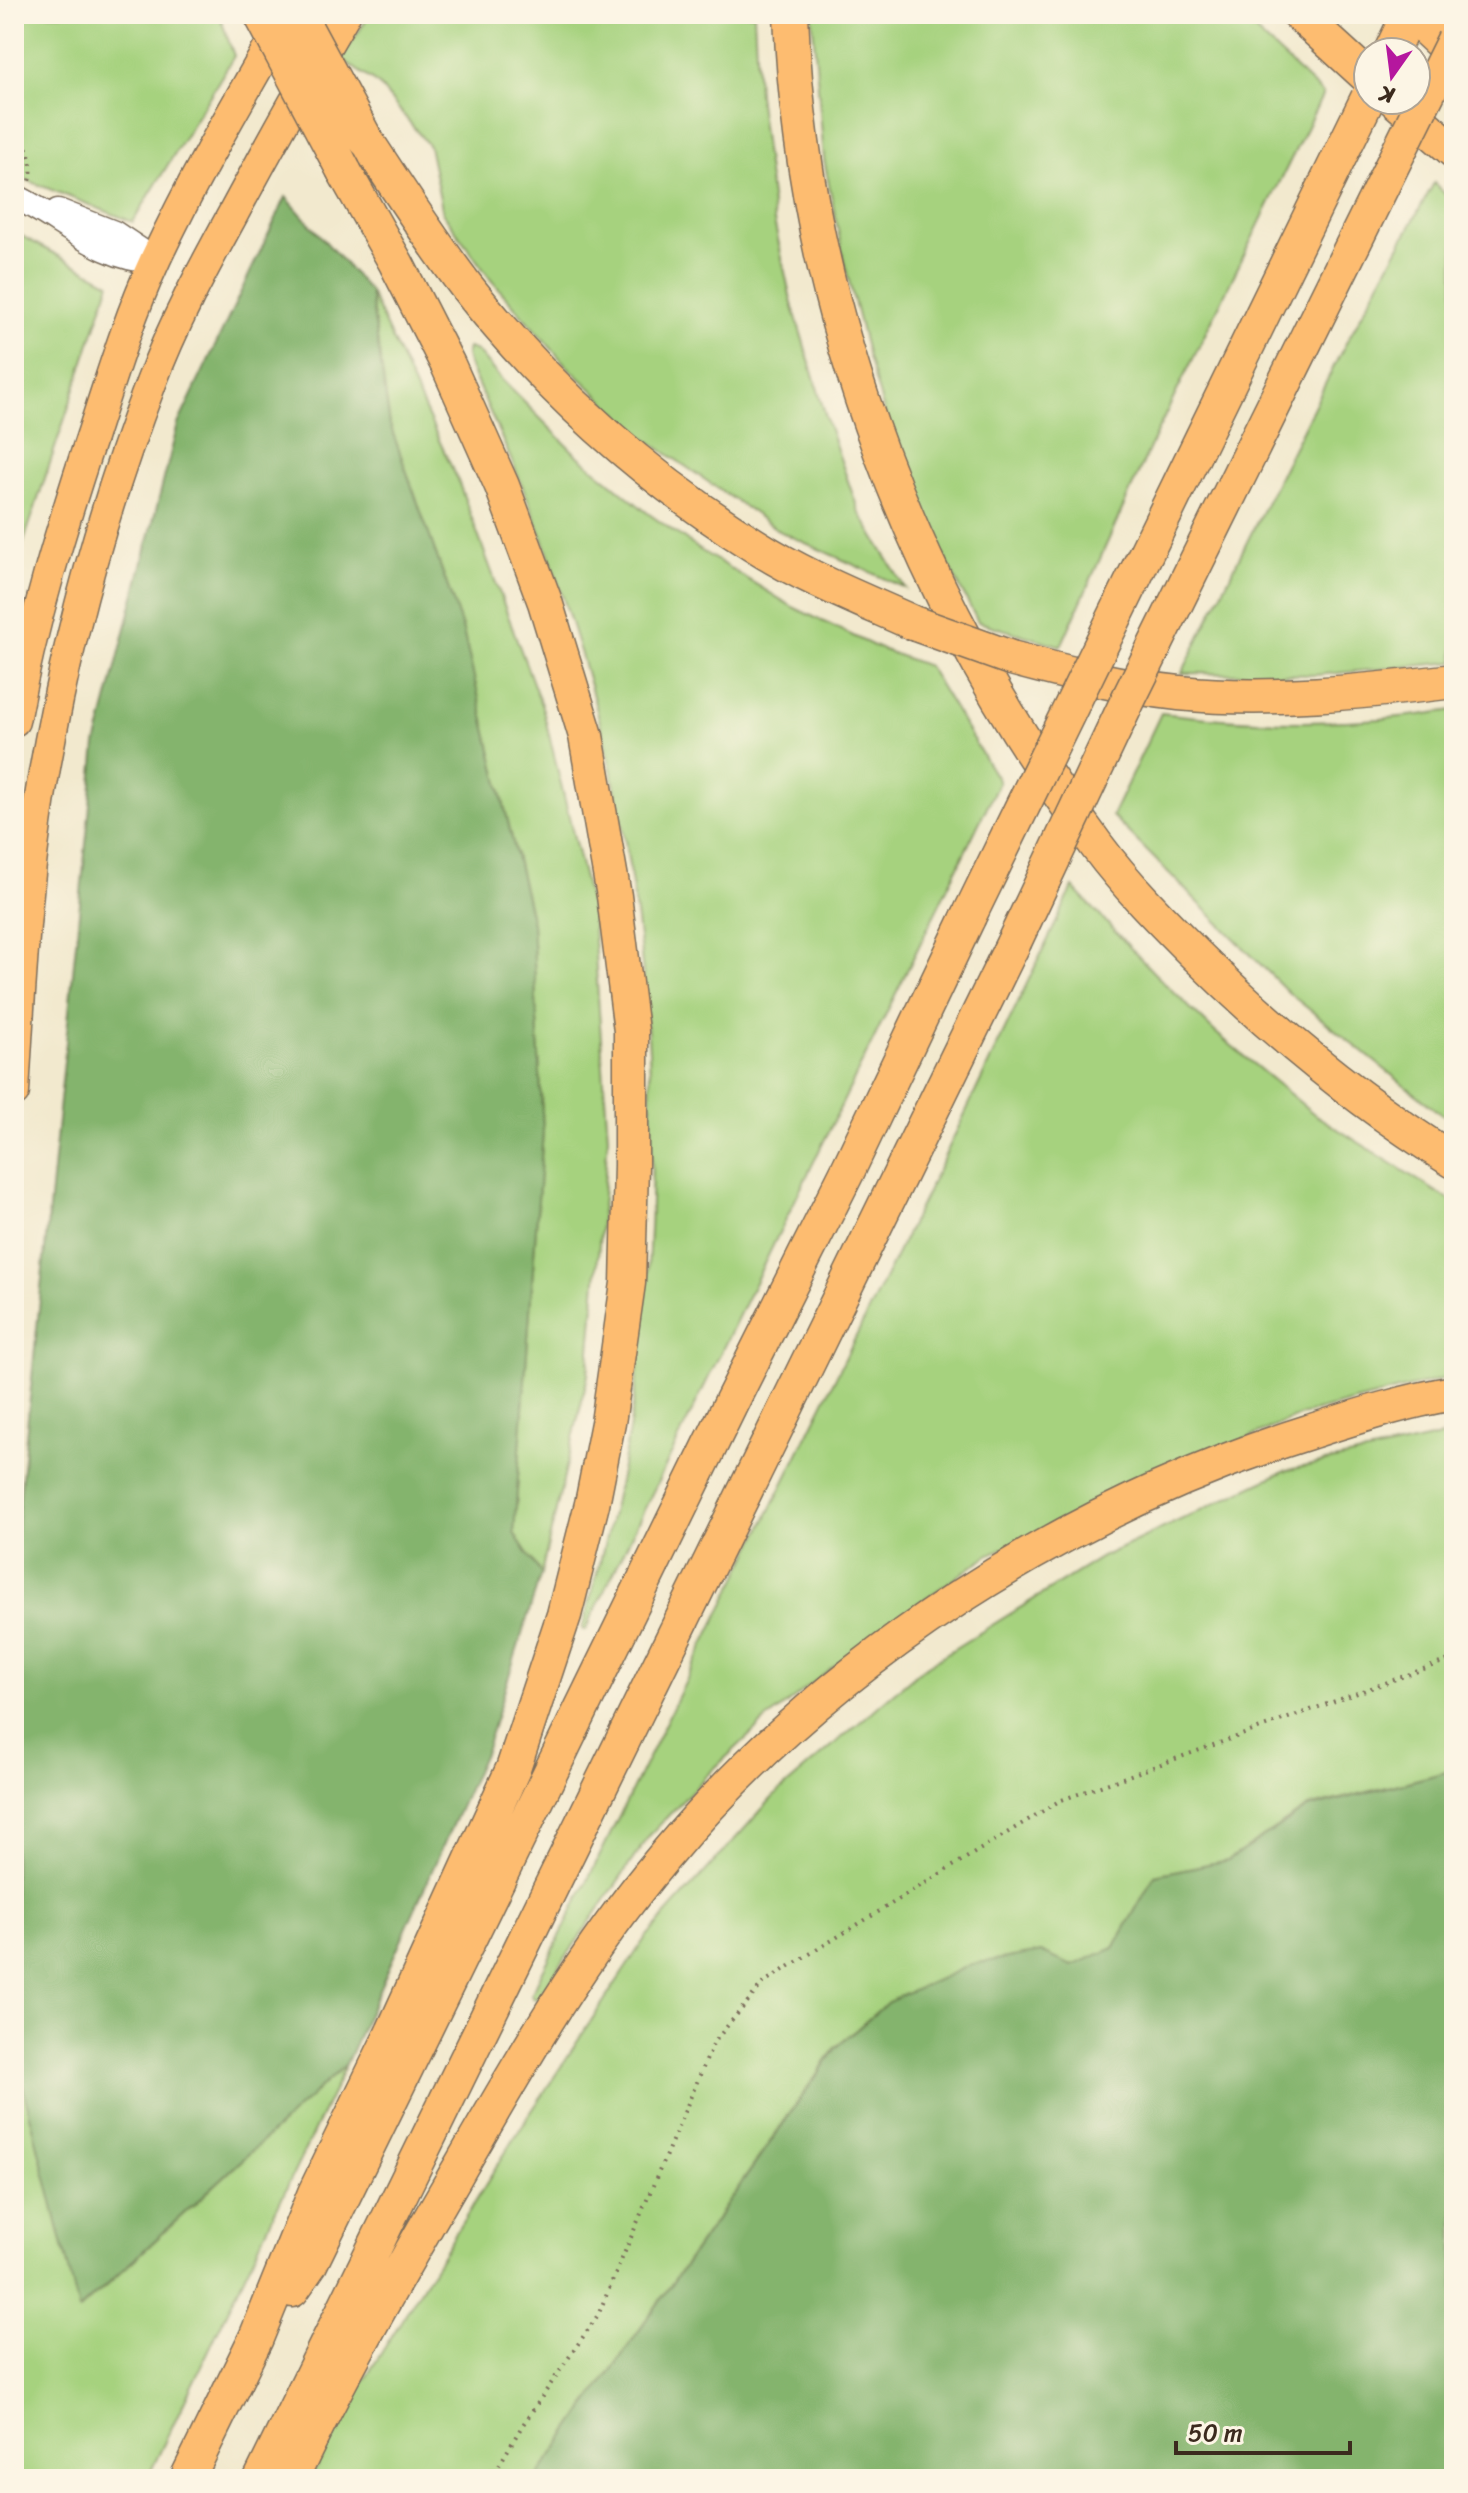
<svg xmlns="http://www.w3.org/2000/svg" width="1468" height="2493" viewBox="0 0 1468 2493" font-family="Sriracha,sans-serif">
<style>
.green{fill:#a6d27e;stroke:#707e4e;stroke-width:2}
.forest{fill:#84b46d;stroke:#606f46;stroke-width:2}
.lines{fill:none;stroke-linecap:round;stroke-linejoin:round}
.tertiary-casing{stroke:#7b6d5c;stroke-width:27}
.primary-casing{stroke:#7b6d5c;stroke-width:33}
.motorway-casing{stroke:#7b6d5c;stroke-width:37}
.path{stroke:#7b6d5c;stroke-width:4;stroke-dasharray:2 6;stroke-linecap:butt}
.tertiary{stroke:#fff;stroke-width:24}
.primary{stroke:#fdbc70;stroke-width:30}
.motorway{stroke:#fdbc70;stroke-width:34}
.motorway-bridge-casing{stroke:#7b6d5c;stroke-width:37;stroke-linecap:butt}
.motorway-bridge{stroke:#fdbc70;stroke-width:34}
</style>
<rect width="100%" height="100%" fill="#fcf5e5"/>
<filter id="ink" filterUnits="userSpaceOnUse"><feTurbulence type="fractalNoise" baseFrequency=".0125" numOctaves="2"/><feDisplacementMap in="SourceGraphic" scale="16" xChannelSelector="R" yChannelSelector="G"/><feConvolveMatrix kernelMatrix="1 2 1 2 8 2 1 2 1" color-interpolation-filters="sRGB"/></filter>
<filter id="wash" filterUnits="userSpaceOnUse"><feTurbulence type="fractalNoise" baseFrequency=".006" numOctaves="4" result="noise"/><feDisplacementMap in="SourceGraphic" scale="32" xChannelSelector="R" yChannelSelector="G"/><feGaussianBlur stdDeviation="1.8" result="paint"/><feColorMatrix in="noise" values="0 0 0 0 0 0 0 0 0 0 0 0 0 0 0 0 0 1.4 0 .05"/><feComposite in="paint" operator="in"/></filter>
<g filter="url(#wash)">
<rect width="100%" height="100%" fill="#f2e9ce"/>
<path class="green" d="M 14,14 L 219,14 L 234,56 L 133,222 L 14,175 Z
M 370,14 L 754,14 L 758,94 L 774,221 L 791,300 L 828,424 L 859,512 L 905,588 L 781,532 L 643,437 L 566,365 L 491,280 L 443,213 L 429,146 L 379,85 L 341,59 Z
M 812,14 L 1237,14 L 1323,94 L 1155,436 L 1061,646 L 978,622 L 918,507 L 888,424 L 868,357 L 844,261 L 824,159 Z
M 1434,183 L 1454,203 L 1454,662 L 1316,675 L 1182,673 L 1340,354 Z
M 14,232 L 110,283 L 19,556 L 14,580 Z
M 370,292 L 458,481 L 543,710 L 592,912 L 608,1137 L 588,1375 L 541,1574 L 514,1533 L 543,1131 L 532,923 L 462,627 L 390,425 Z
M 468,348 L 477,351 L 499,377 L 577,455 L 649,514 L 700,550 L 793,607 L 878,648 L 928,666 L 999,782 L 585,1631 L 582,1629 C 602,1558 620,1486 632,1413 C 663,1212 657,1003 618,803 C 603,722 578,642 552,564 C 529,496 498,430 469,365 L 466,355 Z
M 1454,710 L 1454,1121 L 1437,1111 L 1290,994 L 1112,816 L 1161,713 C 1258,725 1358,726 1454,710 Z
M 1073,887 L 1154,973 L 1215,1032 L 1314,1114 L 1454,1203 L 1454,1376 L 1301,1415 L 1107,1500 L 990,1554 L 897,1618 L 832,1668 L 765,1721 L 705,1777 L 649,1836 L 537,1999 L 533,1998 L 531,1995 L 939,1168 Z
M 1454,1434 L 1454,1770 L 1308,1807 L 1228,1860 L 1155,1875 L 1114,1948 L 1072,1967 L 1041,1952 L 888,2002 L 835,2048 L 536,2479 L 310,2479 L 362,2384 L 520,2129 L 646,1937 L 775,1795 L 923,1668 L 1102,1557 L 1284,1471 Z
M 14,2051 L 80,2310 L 346,2064 L 147,2479 L 14,2479 Z"/>
<path class="forest" d="M 286,197 L 370,292 L 390,425 L 462,627 L 532,923 L 543,1131 L 514,1533 L 541,1574 L 486,1749 L 346,2064 L 79,2310 L 14,2051 L 14,1555 L 96,745 L 178,424 Z
M 1454,1770 L 1454,2479 L 536,2479 L 836,2048 L 888,2002 L 972,1964 L 1041,1952 L 1072,1966 L 1114,1948 L 1155,1875 L 1228,1860 L 1308,1808 Z"/>
</g>
<g filter="url(#ink)">
<g class="lines">
<g class="tertiary-casing">
<path id="tertiary" d="M 14,196 C 61,218 101,260 155,261
M 58,211 L 114,233 L 150,257"/>
</g>
<g class="primary-casing">
<path id="primary" d="M 14,721 C 32,624 61,529 92,435 C 111,376 130,314 156,258 C 194,177 239,100 283,23
M 14,1092 C 20,990 25,887 42,785 C 65,648 101,513 151,383 C 173,324 203,269 233,214 C 269,147 306,80 345,14"/>
</g>
<g class="motorway-casing">
<path id="motorway" d="M 791,14 C 802,313 918,607 1097,846 C 1126,885 1161,920 1195,954 C 1274,1032 1359,1102 1454,1161
M 1299,14 L 1368,77
M 1410,14 L 1454,55
M 1391,52 L 1409,14
M 1395,100 L 1454,151
M 366,140 C 398,189 430,239 466,286 C 547,389 644,476 754,545 C 804,577 860,599 913,623
M 1011,658 C 1067,673 1122,687 1179,693 C 1270,702 1363,692 1454,681
M 292,2290 L 310,2264 L 732,1401 L 848,1170 L 968,918
M 187,2479 L 256,2338 L 315,2193 L 393,2032 L 513,1769 L 564,1615 L 592,1504 L 608,1423 L 628,1283 L 631,1165 L 631,1031 L 614,896 L 586,736 L 545,602 L 502,486 L 448,365 L 396,263 L 344,171
M 261,2479 L 1014,942
M 291,2479 C 341,2373 399,2273 458,2171 C 520,2063 582,1954 663,1858 C 828,1660 1064,1509 1309,1432 C 1356,1417 1405,1401 1454,1393"/>
</g>
<path class="path" d="M 14,127 C 26,140 35,165 30,181
M 491,2479 L 522,2426 L 598,2315 L 714,2042 L 764,1982 L 1059,1801 L 1454,1658"/>
<use href="#tertiary" class="tertiary"/>
<use href="#primary" class="primary"/>
<use href="#motorway" class="motorway"/>
<g class="motorway-bridge-casing">
<path id="motorway-bridge" d="M 261,14 L 344,171
M 298,14 L 366,140
M 913,623 L 1011,658
M 968,918 L 1368,98
M 1014,942 L 1128,700 L 1454,40"/>
</g>
<use href="#motorway-bridge" class="motorway-bridge"/>
</g>
</g>
<rect width="1468" height="2493" fill="none" stroke="#fcf5e5" stroke-width="48"/>
<g transform="translate(1392 76) rotate(194)"><circle r="38" fill="#fcf5e5" stroke="#afa495" stroke-width="2"/>
<path d="M0-6L14 30L0 20L-14 30Z" fill="#b5179e"/>
<text y="-12" font-size="22" font-weight="bold" text-anchor="middle" fill="#3b2a1e">K</text>
</g>
<path d="M1176 2441v12h174v-12" fill="none" stroke="#3b2a1e" stroke-width="4"/>
<text x="1188" y="2441" font-size="24" fill="#3b2a1e" stroke="#fcf5e5" stroke-width="6" paint-order="stroke">50 m</text>
</svg>
